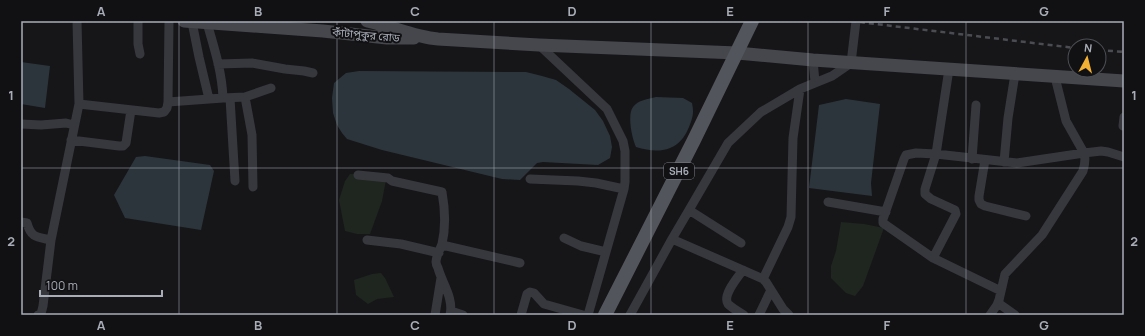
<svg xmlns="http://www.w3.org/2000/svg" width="1145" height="336" viewBox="0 0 1145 336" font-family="Manrope,'Noto Sans Bengali',sans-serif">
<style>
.green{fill:#1e261f}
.water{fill:#2c353c}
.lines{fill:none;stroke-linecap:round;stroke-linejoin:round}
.street{stroke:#37383d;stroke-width:9}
.secondary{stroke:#45474d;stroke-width:13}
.primary{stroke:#53555c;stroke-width:14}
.rail{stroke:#4a4c52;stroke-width:2.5;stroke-dasharray:5 4;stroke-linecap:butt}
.grid{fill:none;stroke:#a8adb8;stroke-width:1;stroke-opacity:0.55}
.labels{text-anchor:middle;stroke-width:4;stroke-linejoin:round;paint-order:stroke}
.shield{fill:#111113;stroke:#7b7e86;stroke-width:1}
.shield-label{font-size:10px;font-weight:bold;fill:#a8adb8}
.street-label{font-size:11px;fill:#a8adb8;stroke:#111113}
.neatline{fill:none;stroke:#a8adb8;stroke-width:1.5}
.grid-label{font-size:13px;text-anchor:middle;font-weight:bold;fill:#a8adb8}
</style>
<rect width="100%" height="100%" fill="#161618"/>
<path class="green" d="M 350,174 L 376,175 L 386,180 L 382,201 L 370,234 L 357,234 L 345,231 L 339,200 L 345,181 Z
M 841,222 L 864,224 L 884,228 L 863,286 L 855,296 L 846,293 L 831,278 L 831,266 L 836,251 Z
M 381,273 L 385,278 L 394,297 L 377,299 L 368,304 L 356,295 L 354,280 L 372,274 Z"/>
<path class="water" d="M 21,62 L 50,66 L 45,108 L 21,104 Z
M 359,71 L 526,72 L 542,76 L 556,80 L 569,89 L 595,110 L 603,121 L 610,136 L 612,147 L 610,158 L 598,165 L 543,162 L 537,163 L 520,180 L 502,179 L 382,150 L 347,139 L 342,133 L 337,125 L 333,113 L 332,98 L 334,83 L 346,73 Z
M 656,97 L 683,98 L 692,103 C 694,113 693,117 689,127 C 679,152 659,154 636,147 C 632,138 627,115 633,107 C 638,100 648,99 656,97 Z
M 846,99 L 880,104 L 871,183 L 872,196 L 809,188 L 819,105 Z
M 145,156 L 210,165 L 214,171 L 201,230 L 125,218 L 114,195 L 136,157 Z"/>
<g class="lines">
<path class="street" d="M 138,21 L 138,44 L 140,54
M 192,22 L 199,57 L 209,99
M 207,23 C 214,47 222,72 223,98 L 245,97 L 252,135 L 253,187
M 539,45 L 607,109 L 623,141 L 625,151 L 625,182 L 624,189 L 588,315
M 813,60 L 815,82
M 218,64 L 252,63 L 285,69 L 304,71 L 313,73
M 245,97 L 271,88
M 230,98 L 235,181
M 168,102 L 223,98
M 79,104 L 159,113 L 164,112 L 167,108 L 168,102 L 169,21
M 21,124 L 41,125 L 66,123 L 74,125
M 1123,126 L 1124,117
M 71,140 L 119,146 L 123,146 L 126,143 L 131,110
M 972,159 L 976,105
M 985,160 L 979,196 L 979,200 L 981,204 L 985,206 L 1026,216
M 1004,162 L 1008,118 L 1015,74
M 358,175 L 388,178 L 392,181 L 442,192 C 445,209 446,227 442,244 C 440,250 436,256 436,262 C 436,264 437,266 438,268 C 442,283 454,298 450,315
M 530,179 L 578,181 L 596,183 L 624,189
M 828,202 L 886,212
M 689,210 L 741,243
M 21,222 L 27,223 C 31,238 37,237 51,240
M 564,238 L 581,246 L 606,252
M 672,239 L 763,279 L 766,282 L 783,309 L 789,315
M 367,240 L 401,244 L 439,253
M 442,245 L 520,263
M 933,258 L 956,214 L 955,210 L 931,199 L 925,194 L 925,189 L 936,154 L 949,69
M 743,270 C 738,277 722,295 728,304 C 732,308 739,312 744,315
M 763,279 L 788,227 L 791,217 L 793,138 L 800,89
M 1001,291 L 933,258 L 883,223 L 883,219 L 904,159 L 906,155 L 916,153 L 936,154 L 1017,163 L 1084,153 L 1101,151 L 1108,152 L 1124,157
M 998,303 L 1015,315
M 451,311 L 463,315
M 38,315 L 41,314 L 43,306 L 51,240 L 79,104 L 77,21
M 435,315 L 441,278
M 521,315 L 527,294 L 530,292 L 534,293 L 544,304 L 583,315
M 630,315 L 672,239 L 689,210 L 728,143 L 761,112 L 800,89 L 832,76 L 851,63 L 856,21
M 759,315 L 771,290
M 990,315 L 997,305 L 999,300 L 1005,274 L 1042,235 L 1083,171 C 1085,164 1086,159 1084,153 L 1066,121 L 1055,77"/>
<path class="secondary" d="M 184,21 L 323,31 L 387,38 L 414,38
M 367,21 C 391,26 414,37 438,39 L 539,45 L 737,53 L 813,60 L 1124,81"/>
<path class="primary" d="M 605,315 L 694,140 L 752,21"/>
<path class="rail" d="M 851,21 L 1075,48
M 1099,50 L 1124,52"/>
</g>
<path class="grid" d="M 179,21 L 179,315M 337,21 L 337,315M 494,21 L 494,315M 651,21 L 651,315M 808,21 L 808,315M 966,21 L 966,315M 21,168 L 1124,168"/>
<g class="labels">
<rect class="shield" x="664" y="163" width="30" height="16" rx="3"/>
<g class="shield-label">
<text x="679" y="175">SH6</text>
</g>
<g class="street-label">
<text transform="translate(366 35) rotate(5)" y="4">কাঁটাপুকুর রোড</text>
</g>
</g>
<rect width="1145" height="336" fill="none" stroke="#111113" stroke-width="44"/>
<g transform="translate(1087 58) rotate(7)"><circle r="19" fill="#111113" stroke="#4d4f55"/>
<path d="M0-3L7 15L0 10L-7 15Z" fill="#f2b134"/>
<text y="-6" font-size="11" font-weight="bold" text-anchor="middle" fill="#a8adb8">N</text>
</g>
<path d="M40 290v6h122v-6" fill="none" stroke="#a8adb8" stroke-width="2"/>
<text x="46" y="290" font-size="12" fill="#a8adb8" stroke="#111113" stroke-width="3" paint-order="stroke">100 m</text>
<rect x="22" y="22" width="1101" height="292" class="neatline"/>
<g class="grid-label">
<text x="101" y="16">A</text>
<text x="258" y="16">B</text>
<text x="415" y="16">C</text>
<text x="572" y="16">D</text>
<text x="730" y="16">E</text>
<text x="887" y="16">F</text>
<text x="1044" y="16">G</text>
<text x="11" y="100">1</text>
<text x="1134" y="100">1</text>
<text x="11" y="246">2</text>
<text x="1134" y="246">2</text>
<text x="101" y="330">A</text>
<text x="258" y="330">B</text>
<text x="415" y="330">C</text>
<text x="572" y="330">D</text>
<text x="730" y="330">E</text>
<text x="887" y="330">F</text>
<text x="1044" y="330">G</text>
</g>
</svg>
